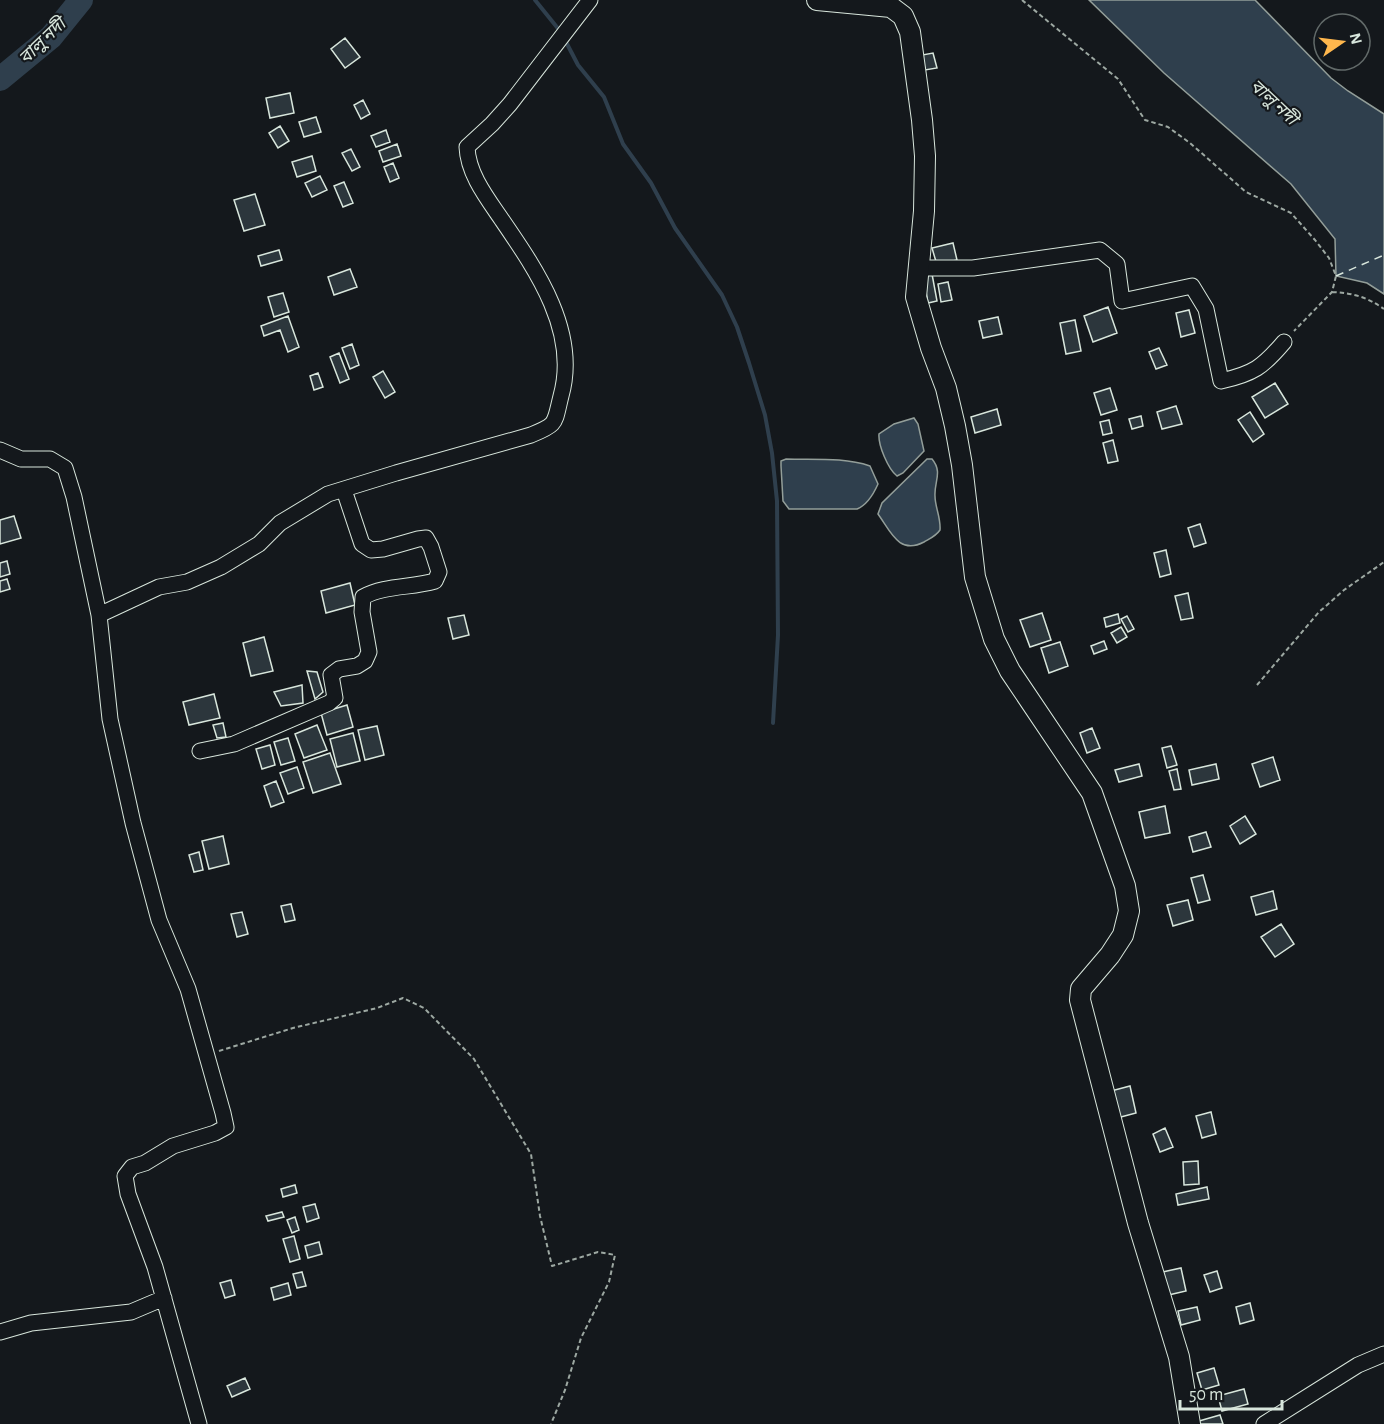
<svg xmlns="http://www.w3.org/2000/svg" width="1384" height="1424" viewBox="0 0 1384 1424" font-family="'Alegreya Sans','Noto Sans Bengali',sans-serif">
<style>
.water{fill:#2f3f4d;stroke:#939e99;stroke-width:1.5}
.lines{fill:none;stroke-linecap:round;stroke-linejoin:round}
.stream{stroke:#2f3f4d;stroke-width:4}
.river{stroke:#2f3f4d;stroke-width:24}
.ferry{stroke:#d8e6dc;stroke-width:1.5;stroke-dasharray:8 6;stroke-linecap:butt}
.building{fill:#2c363c;stroke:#d8e6dc;stroke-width:1.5}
.minor-casing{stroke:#d8e6dc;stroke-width:17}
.major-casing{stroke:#d8e6dc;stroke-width:22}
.path{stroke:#9da8a2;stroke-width:2;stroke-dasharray:4.5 3;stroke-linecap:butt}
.minor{stroke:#14181c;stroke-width:15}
.major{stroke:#14181c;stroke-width:20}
.labels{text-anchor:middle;stroke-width:4.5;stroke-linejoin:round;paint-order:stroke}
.water-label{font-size:18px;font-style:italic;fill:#d8e6dc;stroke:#14181c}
</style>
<rect width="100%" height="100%" fill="#14181c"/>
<path class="water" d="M 1089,0 L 1255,0 L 1331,78 L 1348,91 L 1384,114 L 1384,294 L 1367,283 L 1336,276 L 1335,239 L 1291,184 L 1164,73 Z
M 914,418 L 918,424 L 924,451 L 903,473 L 897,476 C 888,469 878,445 879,434 L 894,424 Z
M 786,459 C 814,460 843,457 870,466 L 878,484 C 874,493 867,505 857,509 L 789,509 L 783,501 L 781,466 L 781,461 Z
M 927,459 L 932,459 C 943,472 934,482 935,496 C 935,507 941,518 940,530 C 936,536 931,538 924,542 C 899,555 891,532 878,514 L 882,503 Z"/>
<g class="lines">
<path class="stream" d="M 535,0 L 560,31
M 565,40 L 578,65 L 604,97 L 623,144 L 651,183 L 675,228 L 722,295 L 737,327 L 749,363 L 765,415 L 772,453 L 777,501 L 778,635 L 773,723"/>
<path class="river" d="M 0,79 L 51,37 L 81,0"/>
<path class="ferry" d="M 1336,276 L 1384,255"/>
</g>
<path class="building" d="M 345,38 L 360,57 L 345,68 L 331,49 Z
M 933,53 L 937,68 L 925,70 L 922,55 Z
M 290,93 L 294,113 L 270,118 L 266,98 Z
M 363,100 L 370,114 L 361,119 L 354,105 Z
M 316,117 L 321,132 L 304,137 L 299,122 Z
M 280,126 L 289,141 L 278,148 L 269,133 Z
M 386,130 L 390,142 L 376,147 L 371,136 Z
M 397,144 L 401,156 L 383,162 L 379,151 Z
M 351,149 L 360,167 L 352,171 L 342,153 Z
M 312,156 L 316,171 L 297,177 L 292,162 Z
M 393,163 L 399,178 L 390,182 L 384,167 Z
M 320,176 L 327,190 L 312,197 L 305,183 Z
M 344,182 L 353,203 L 343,207 L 334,186 Z
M 255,194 L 265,225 L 244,231 L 234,200 Z
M 953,243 L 957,260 L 937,265 L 932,248 Z
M 279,250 L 282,260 L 261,266 L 258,256 Z
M 350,269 L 357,287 L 334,295 L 328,277 Z
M 932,274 L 937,301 L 928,303 L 923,275 Z
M 948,282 L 952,300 L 941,302 L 938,284 Z
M 283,293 L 289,312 L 274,317 L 268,297 Z
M 1108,307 L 1117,333 L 1093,342 L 1084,316 Z
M 1189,310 L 1195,333 L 1181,337 L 1176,313 Z
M 288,316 L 299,347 L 288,352 L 280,330 L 264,336 L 261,326 Z
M 998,317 L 1002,334 L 983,338 L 979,321 Z
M 1075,320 L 1081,351 L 1066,354 L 1060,323 Z
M 352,344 L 359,365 L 350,369 L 342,348 Z
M 1159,348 L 1167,365 L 1156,369 L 1149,352 Z
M 339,353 L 349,379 L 340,383 L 330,357 Z
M 383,371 L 395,392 L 385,398 L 373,377 Z
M 318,373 L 323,387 L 314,390 L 310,376 Z
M 1275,383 L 1288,404 L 1265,418 L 1252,397 Z
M 1110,388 L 1117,410 L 1101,415 L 1094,393 Z
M 1176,406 L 1182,424 L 1162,429 L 1157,412 Z
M 997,409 L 1001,425 L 975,433 L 971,417 Z
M 1250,412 L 1264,434 L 1253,442 L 1238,420 Z
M 1141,416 L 1143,426 L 1132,429 L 1129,419 Z
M 1109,420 L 1112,433 L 1103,435 L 1100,422 Z
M 1113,440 L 1118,461 L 1108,463 L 1103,443 Z
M 14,516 L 21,538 L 0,544 L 0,520 Z
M 1200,524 L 1206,543 L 1194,547 L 1188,528 Z
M 1166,550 L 1171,574 L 1160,577 L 1154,553 Z
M 7,561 L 10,574 L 0,577 L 0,563 Z
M 7,579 L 10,589 L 0,592 L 0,581 Z
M 350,583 L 355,605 L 326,613 L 321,591 Z
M 1188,593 L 1193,618 L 1181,620 L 1175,596 Z
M 1042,613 L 1051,640 L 1030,647 L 1020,620 Z
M 1118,614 L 1120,623 L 1106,627 L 1104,618 Z
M 464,615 L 469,635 L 453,639 L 448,618 Z
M 1127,616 L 1134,629 L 1128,632 L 1121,619 Z
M 1121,627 L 1127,637 L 1117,643 L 1111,633 Z
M 264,637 L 273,671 L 251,676 L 243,643 Z
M 1104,641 L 1107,649 L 1094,654 L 1091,646 Z
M 1060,642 L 1068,666 L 1049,673 L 1041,648 Z
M 307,671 L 317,672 L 323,692 L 315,699 Z
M 302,685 L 303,703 L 281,706 L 274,692 Z
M 214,694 L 220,718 L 189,725 L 183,702 Z
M 347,705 L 353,727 L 327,735 L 321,713 Z
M 223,723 L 226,737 L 217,738 L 213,725 Z
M 317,725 L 327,750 L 304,758 L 295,734 Z
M 377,726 L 384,755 L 365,760 L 358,730 Z
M 1092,728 L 1100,748 L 1087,753 L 1080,733 Z
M 353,733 L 360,761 L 337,767 L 330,739 Z
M 288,738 L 295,761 L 281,765 L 274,742 Z
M 270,745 L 275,765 L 262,769 L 256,749 Z
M 1171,746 L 1177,765 L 1167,768 L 1162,748 Z
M 330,753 L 341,784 L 313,793 L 303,762 Z
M 1273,757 L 1280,780 L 1260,787 L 1252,764 Z
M 1139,764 L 1142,776 L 1119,782 L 1115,770 Z
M 1216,764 L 1219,779 L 1192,785 L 1189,770 Z
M 297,767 L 304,788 L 288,794 L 280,773 Z
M 1177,769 L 1181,789 L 1174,790 L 1169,771 Z
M 276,781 L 284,802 L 271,807 L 264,786 Z
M 1165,806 L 1170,833 L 1145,838 L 1139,812 Z
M 1245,816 L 1256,834 L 1240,844 L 1230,826 Z
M 1206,832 L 1211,847 L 1193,852 L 1189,837 Z
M 223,836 L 229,864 L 209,869 L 202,841 Z
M 199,852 L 203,870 L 194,872 L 189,855 Z
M 1203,875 L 1210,900 L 1198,903 L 1191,878 Z
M 1273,891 L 1277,909 L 1256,915 L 1251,897 Z
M 1188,900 L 1193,920 L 1173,926 L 1167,905 Z
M 291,904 L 295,920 L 285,922 L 281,906 Z
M 242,912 L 248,934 L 237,937 L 231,914 Z
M 1281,924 L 1294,944 L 1275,957 L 1261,937 Z
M 1130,1086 L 1136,1113 L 1117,1118 L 1111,1091 Z
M 1211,1112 L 1216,1134 L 1202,1138 L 1196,1116 Z
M 1165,1128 L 1173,1147 L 1160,1152 L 1153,1134 Z
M 1198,1161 L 1199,1184 L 1184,1185 L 1183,1162 Z
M 295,1185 L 297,1193 L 283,1197 L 281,1189 Z
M 1207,1187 L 1209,1199 L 1178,1205 L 1176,1194 Z
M 315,1204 L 319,1218 L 307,1222 L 303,1207 Z
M 282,1212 L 284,1217 L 268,1221 L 266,1216 Z
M 295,1217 L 299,1230 L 292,1233 L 287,1220 Z
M 294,1236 L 300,1259 L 290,1262 L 283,1239 Z
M 319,1242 L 322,1254 L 308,1258 L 305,1246 Z
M 1181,1268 L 1186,1291 L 1164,1296 L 1158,1273 Z
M 1217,1271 L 1222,1288 L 1210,1292 L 1204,1275 Z
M 302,1272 L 306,1286 L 297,1288 L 293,1274 Z
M 231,1280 L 235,1295 L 225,1298 L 220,1283 Z
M 288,1283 L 291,1295 L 274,1300 L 271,1288 Z
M 1250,1303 L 1254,1320 L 1240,1324 L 1236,1307 Z
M 1197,1307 L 1200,1320 L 1181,1325 L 1178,1311 Z
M 1214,1368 L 1219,1385 L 1202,1390 L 1197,1373 Z
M 245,1378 L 250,1389 L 232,1397 L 227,1386 Z
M 1244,1389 L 1248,1404 L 1222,1411 L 1218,1396 Z
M 1220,1415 L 1223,1424 L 1200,1424 L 1199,1421 Z"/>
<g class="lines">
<g class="minor-casing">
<path id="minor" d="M 919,268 L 973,268 L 1100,250 L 1117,264 L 1122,301 L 1192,286 L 1206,309 L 1221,381 C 1253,374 1263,367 1284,342
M 0,450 L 21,459 L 50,459 L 65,468 L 74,497 L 99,615 L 110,719 L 133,823 L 159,920 L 188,989 L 223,1113 L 226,1127 L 215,1133 L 173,1146 L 145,1163 L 132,1167 L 125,1176 L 128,1194 L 155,1267 L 199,1424
M 99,615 L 159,587 L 187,582 L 221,567 L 259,544 L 280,523 L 328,494 L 396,473 L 531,435 C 558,424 554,424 561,396 C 579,332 537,271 502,220 C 487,198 468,174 467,147 L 492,124 L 510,104 L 590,0
M 200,751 L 234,744 L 329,703 L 335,698 L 331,675 L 339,669 L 357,666 L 365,661 L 369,652 L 362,612 L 363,597 C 385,585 411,588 435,581 L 439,572 L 431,547 L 426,538 L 418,539 L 383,549 L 371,550 L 362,544 L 344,490
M 0,1332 L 31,1323 L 131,1312 L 164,1298
M 1264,1424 L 1358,1365 L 1384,1354"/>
</g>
<g class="major-casing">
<path id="major" d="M 817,0 L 891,7 L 903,16 L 910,32 L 922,120 L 925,156 L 924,211 L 916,297 L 931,348 L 946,388 L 955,426 L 962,465 L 975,577 L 994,639 L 1010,671 L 1092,793 L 1125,886 L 1129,911 L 1123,935 L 1110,955 L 1081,989 L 1080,1000 L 1138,1223 L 1179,1357 L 1190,1424"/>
</g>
<path class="path" d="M 1022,0 L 1118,79 L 1145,120 L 1168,127 L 1190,143 L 1246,192 L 1291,213 L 1315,240 L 1329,258 L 1336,276 L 1332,292 L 1294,331
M 1332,292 C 1353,293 1367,297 1384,309
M 1257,685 L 1319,612 L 1344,590 L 1384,562
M 219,1051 L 293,1028 L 377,1008 L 403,998 L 424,1008 L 474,1059 L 531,1154 L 540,1216 L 552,1266 L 598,1252 L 615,1255 L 609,1282 L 581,1338 L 565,1390 L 551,1424"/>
<use href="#minor" class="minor"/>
<use href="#major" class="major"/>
</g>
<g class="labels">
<g class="water-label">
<text transform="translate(42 41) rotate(-44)" y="6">বালু নদী</text>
<text transform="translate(1274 102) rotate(43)" y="6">বালু নদী</text>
</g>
</g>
<g transform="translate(1342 42) rotate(76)"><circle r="28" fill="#14181c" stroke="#626a69" stroke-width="1.5"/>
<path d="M0-4.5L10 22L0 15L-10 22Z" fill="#ffb74d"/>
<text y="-9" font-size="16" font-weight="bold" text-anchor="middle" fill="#d8e6dc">N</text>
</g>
<path d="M1180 1400v9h102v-9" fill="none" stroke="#d8e6dc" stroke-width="3"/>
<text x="1189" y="1400" font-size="18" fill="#d8e6dc" stroke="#14181c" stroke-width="4.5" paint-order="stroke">50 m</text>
</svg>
